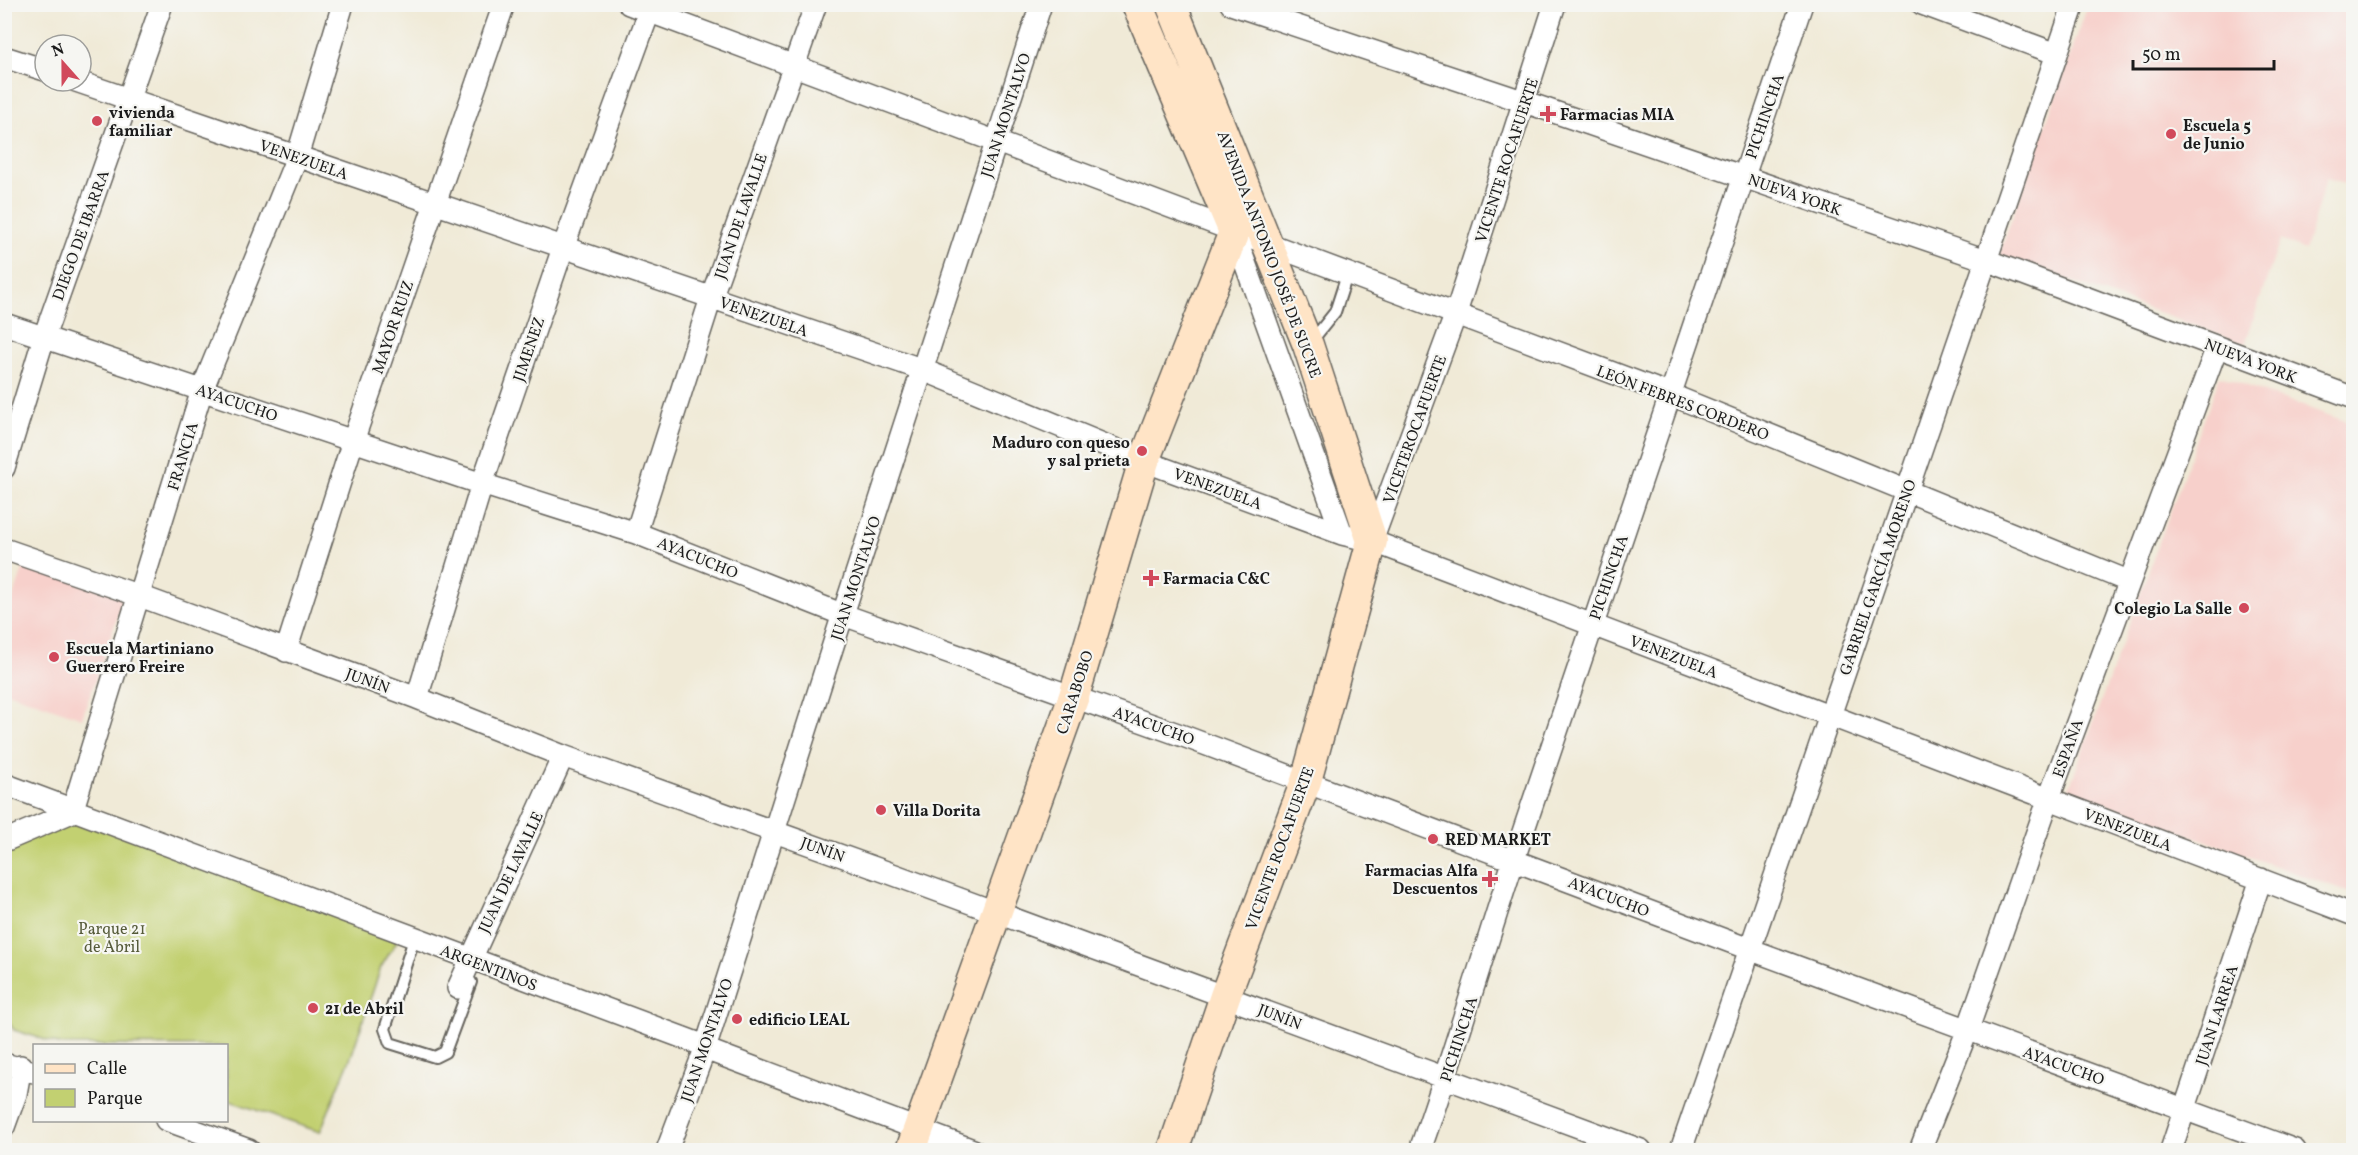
<svg xmlns="http://www.w3.org/2000/svg" width="2358" height="1155" viewBox="0 0 2358 1155" font-family="Vollkorn,serif">
<style>
.built{fill:#f7d0cb}
.green{fill:#c2d071;stroke:#6f7646;stroke-width:1.5}
.lines{fill:none;stroke-linecap:round;stroke-linejoin:round}
.service-casing{stroke:#66645d;stroke-width:14}
.minor-casing{stroke:#66645d;stroke-width:24}
.secondary-casing{stroke:#66645d;stroke-width:33}
.service{stroke:#fff;stroke-width:10}
.minor{stroke:#fff;stroke-width:21}
.secondary{stroke:#ffe4c6;stroke-width:30}
.poi-dot{fill:#d1495b;stroke:#f6f6f2;stroke-width:2}
.labels{text-anchor:middle;stroke-width:4.5;stroke-linejoin:round;paint-order:stroke}
.poi-label{font-size:16px;font-weight:bold;fill:#1c1c1c;stroke:#f6f6f2;text-anchor:start}
.street-label{font-size:16px;fill:#1c1c1c;stroke:#f6f6f2}
.park-label{font-size:16px;fill:#565b3a;stroke:#f6f6f2}
</style>
<rect width="100%" height="100%" fill="#f6f6f2"/>
<filter id="ink" filterUnits="userSpaceOnUse"><feTurbulence type="fractalNoise" baseFrequency=".0167" numOctaves="2"/><feDisplacementMap in="SourceGraphic" scale="12" xChannelSelector="R" yChannelSelector="G"/><feConvolveMatrix kernelMatrix="1 2 1 2 8 2 1 2 1" color-interpolation-filters="sRGB"/></filter>
<filter id="wash" filterUnits="userSpaceOnUse"><feTurbulence type="fractalNoise" baseFrequency=".008" numOctaves="4" result="noise"/><feDisplacementMap in="SourceGraphic" scale="24" xChannelSelector="R" yChannelSelector="G"/><feGaussianBlur stdDeviation="1.35" result="paint"/><feColorMatrix in="noise" values="0 0 0 0 0 0 0 0 0 0 0 0 0 0 0 0 0 1.4 0 .05"/><feComposite in="paint" operator="in"/></filter>
<g filter="url(#wash)">
<rect width="100%" height="100%" fill="#f0ead7"/>
<path class="built" d="M 2088,5 L 2353,5 L 2353,186 L 2326,179 L 2305,250 L 2280,240 L 2245,344 L 1999,255 Z
M 2220,376 L 2353,424 L 2353,894 L 2068,791 Z
M 28,554 L 127,589 L 82,718 L 5,691 L 5,622 Z"/>
<path class="green" d="M 75,809 L 404,930 L 381,967 L 352,1054 L 320,1132 L 227,1100 L 226,1046 L 61,1045 L 14,1030 L 4,1016 L 4,840 Z"/>
</g>
<g filter="url(#ink)">
<g class="lines">
<g class="service-casing">
<path id="service" d="M 1311,342 L 1335,312 L 1347,275
M 414,939 L 385,1029 L 390,1043 L 435,1057 L 445,1052 L 471,982"/>
</g>
<g class="minor-casing">
<path id="minor" d="M 629,4 L 1669,394 L 2128,581
M 1231,4 L 1525,102 L 1986,260 L 2354,398
M 1922,4 L 2057,54
M 4,57 L 45,70
M 76,81 L 921,369 L 1144,461 L 1342,534 L 1372,541 L 2354,915
M 1234,232 L 1342,534
M 4,324 L 482,484 L 636,533 L 841,614 L 1186,737 L 1749,949 L 2295,1150
M 4,468 L 44,337 L 162,4
M 636,533 L 711,298 L 816,4
M 1372,541 L 1455,316 L 1555,4
M 4,549 L 140,596 L 417,698 L 563,756 L 892,874 L 1641,1150
M 286,651 L 353,441 L 504,4
M 417,698 L 482,484 L 563,248 L 652,4
M 4,784 L 700,1044 L 705,1049 L 973,1150
M 4,841 L 72,812 L 202,390 L 297,157 L 343,4
M 458,988 L 563,756
M 4,1064 L 34,1072
M 166,1120 L 249,1150
M 4,1127 L 16,1094 L 21,1066
M 667,1150 L 705,1049 L 843,614 L 1041,4
M 1420,1150 C 1456,1049 1485,946 1519,844 C 1612,564 1706,284 1802,4
M 1681,1150 L 2074,4
M 1920,1150 L 1968,1029 L 2049,798 L 2217,347
M 2171,1150 L 2261,879"/>
</g>
<g class="secondary-casing">
<path id="secondary" d="M 1171,4 L 1308,345 L 1372,541 L 1306,781 L 1225,996 L 1173,1150
M 911,1150 L 1074,696 L 1144,461 L 1234,232 L 1137,4"/>
</g>
<use href="#service" class="service"/>
<use href="#minor" class="minor"/>
<use href="#secondary" class="secondary"/>
</g>
</g>
<g class="poi-dot">
<path d="M1545 105h6v6h6v6h-6v6h-6v-6h-6v-6h6z"/>
<circle cx="97" cy="121" r="6"/>
<circle cx="2171" cy="134" r="6"/>
<circle cx="1142" cy="451" r="6"/>
<path d="M1148 569h6v6h6v6h-6v6h-6v-6h-6v-6h6z"/>
<circle cx="2244" cy="608" r="6"/>
<circle cx="54" cy="657" r="6"/>
<circle cx="881" cy="810" r="6"/>
<circle cx="1433" cy="839" r="6"/>
<path d="M1487 870h6v6h6v6h-6v6h-6v-6h-6v-6h6z"/>
<circle cx="313" cy="1008" r="6"/>
<circle cx="737" cy="1019" r="6"/>
</g>
<g class="labels">
<g class="poi-label">
<text x="109" y="118">vivienda<tspan x="109" dy="18">familiar</tspan></text>
<text x="1560" y="120">Farmacias MIA</text>
<text x="2183" y="131">Escuela 5<tspan x="2183" dy="18">de Junio</tspan></text>
<text x="1130" y="448" text-anchor="end">Maduro con queso<tspan x="1130" dy="18">y sal prieta</tspan></text>
<text x="1163" y="584">Farmacia C&amp;C</text>
<text x="2232" y="614" text-anchor="end">Colegio La Salle</text>
<text x="66" y="654">Escuela Martiniano<tspan x="66" dy="18">Guerrero Freire</tspan></text>
<text x="893" y="816">Villa Dorita</text>
<text x="1445" y="845">RED MARKET</text>
<text x="1478" y="876" text-anchor="end">Farmacias Alfa<tspan x="1478" dy="18">Descuentos</tspan></text>
<text x="325" y="1014">21 de Abril</text>
<text x="749" y="1025">edificio LEAL</text>
</g>
<g class="street-label">
<text transform="translate(1005 115) rotate(-72)" y="6">JUAN MONTALVO</text>
<text transform="translate(1764 116) rotate(-71)" y="6">PICHINCHA</text>
<text transform="translate(304 159) rotate(19)" y="6">VENEZUELA</text>
<text transform="translate(1506 160) rotate(-72)" y="6">VICENTE ROCAFUERTE</text>
<text transform="translate(1795 194) rotate(19)" y="6">NUEVA YORK</text>
<text transform="translate(740 216) rotate(-71)" y="6">JUAN DE LAVALLE</text>
<text transform="translate(80 235) rotate(-70)" y="6">DIEGO DE IBARRA</text>
<text transform="translate(1270 254) rotate(69)" y="6">AVENIDA ANTONIO JOSÉ DE SUCRE</text>
<text transform="translate(764 316) rotate(19)" y="6">VENEZUELA</text>
<text transform="translate(392 327) rotate(-71)" y="6">MAYOR RUIZ</text>
<text transform="translate(528 349) rotate(-71)" y="6">JIMENEZ</text>
<text transform="translate(2251 360) rotate(21)" y="6">NUEVA YORK</text>
<text transform="translate(237 402) rotate(19)" y="6">AYACUCHO</text>
<text transform="translate(1683 402) rotate(21)" y="6">LEÓN FEBRES CORDERO</text>
<text transform="translate(1414 429) rotate(-70)" y="6">VICETEROCAFUERTE</text>
<text transform="translate(182 456) rotate(-73)" y="6">FRANCIA</text>
<text transform="translate(1218 488) rotate(20)" y="6">VENEZUELA</text>
<text transform="translate(698 557) rotate(22)" y="6">AYACUCHO</text>
<text transform="translate(1608 577) rotate(-71)" y="6">PICHINCHA</text>
<text transform="translate(1877 577) rotate(-71)" y="6">GABRIEL GARCÍA MORENO</text>
<text transform="translate(855 578) rotate(-72)" y="6">JUAN MONTALVO</text>
<text transform="translate(1674 656) rotate(21)" y="6">VENEZUELA</text>
<text transform="translate(368 680) rotate(20)" y="6">JUNÍN</text>
<text transform="translate(1074 692) rotate(-72)" y="6">CARABOBO</text>
<text transform="translate(1154 725) rotate(20)" y="6">AYACUCHO</text>
<text transform="translate(2067 748) rotate(-70)" y="6">ESPAÑA</text>
<text transform="translate(2128 829) rotate(21)" y="6">VENEZUELA</text>
<text transform="translate(1279 848) rotate(-70)" y="6">VICENTE ROCAFUERTE</text>
<text transform="translate(823 849) rotate(20)" y="6">JUNÍN</text>
<text transform="translate(510 872) rotate(-65)" y="6">JUAN DE LAVALLE</text>
<text transform="translate(1609 896) rotate(21)" y="6">AYACUCHO</text>
<text transform="translate(489 967) rotate(21)" y="6">ARGENTINOS</text>
<text transform="translate(2216 1015) rotate(-72)" y="6">JUAN LARREA</text>
<text transform="translate(1280 1016) rotate(21)" y="6">JUNÍN</text>
<text transform="translate(1458 1039) rotate(-72)" y="6">PICHINCHA</text>
<text transform="translate(706 1040) rotate(-71)" y="6">JUAN MONTALVO</text>
<text transform="translate(2064 1065) rotate(20)" y="6">AYACUCHO</text>
</g>
<g class="park-label">
<text x="112" y="934">Parque 21<tspan x="112" dy="18">de Abril</tspan></text>
</g>
</g>
<rect width="2358" height="1155" fill="none" stroke="#f6f6f2" stroke-width="24"/>
<rect x="33" y="1044" width="195" height="78" fill="#f6f6f2" stroke="#9f9f9c" stroke-width="1.5"/>
<rect x="45" y="1064" width="30" height="9" fill="#ffe4c6" stroke="#9f9f9c" stroke-width="1.5"/>
<text x="87" y="1074" font-size="18" fill="#1c1c1c">Calle</text>
<rect x="45" y="1089" width="30" height="18" fill="#c2d071" stroke="#9f9f9c" stroke-width="1.5"/>
<text x="87" y="1104" font-size="18" fill="#1c1c1c">Parque</text>
<g transform="translate(63 63) rotate(339)"><circle r="28" fill="#f6f6f2" stroke="#9f9f9c" stroke-width="1.5"/>
<path d="M0-4.5L10 22L0 15L-10 22Z" fill="#d1495b"/>
<text y="-9" font-size="16" font-weight="bold" text-anchor="middle" fill="#1c1c1c">N</text>
</g>
<path d="M2133 60v9h141v-9" fill="none" stroke="#1c1c1c" stroke-width="3"/>
<text x="2142" y="60" font-size="18" fill="#1c1c1c" stroke="#f6f6f2" stroke-width="4.5" paint-order="stroke">50 m</text>
</svg>
